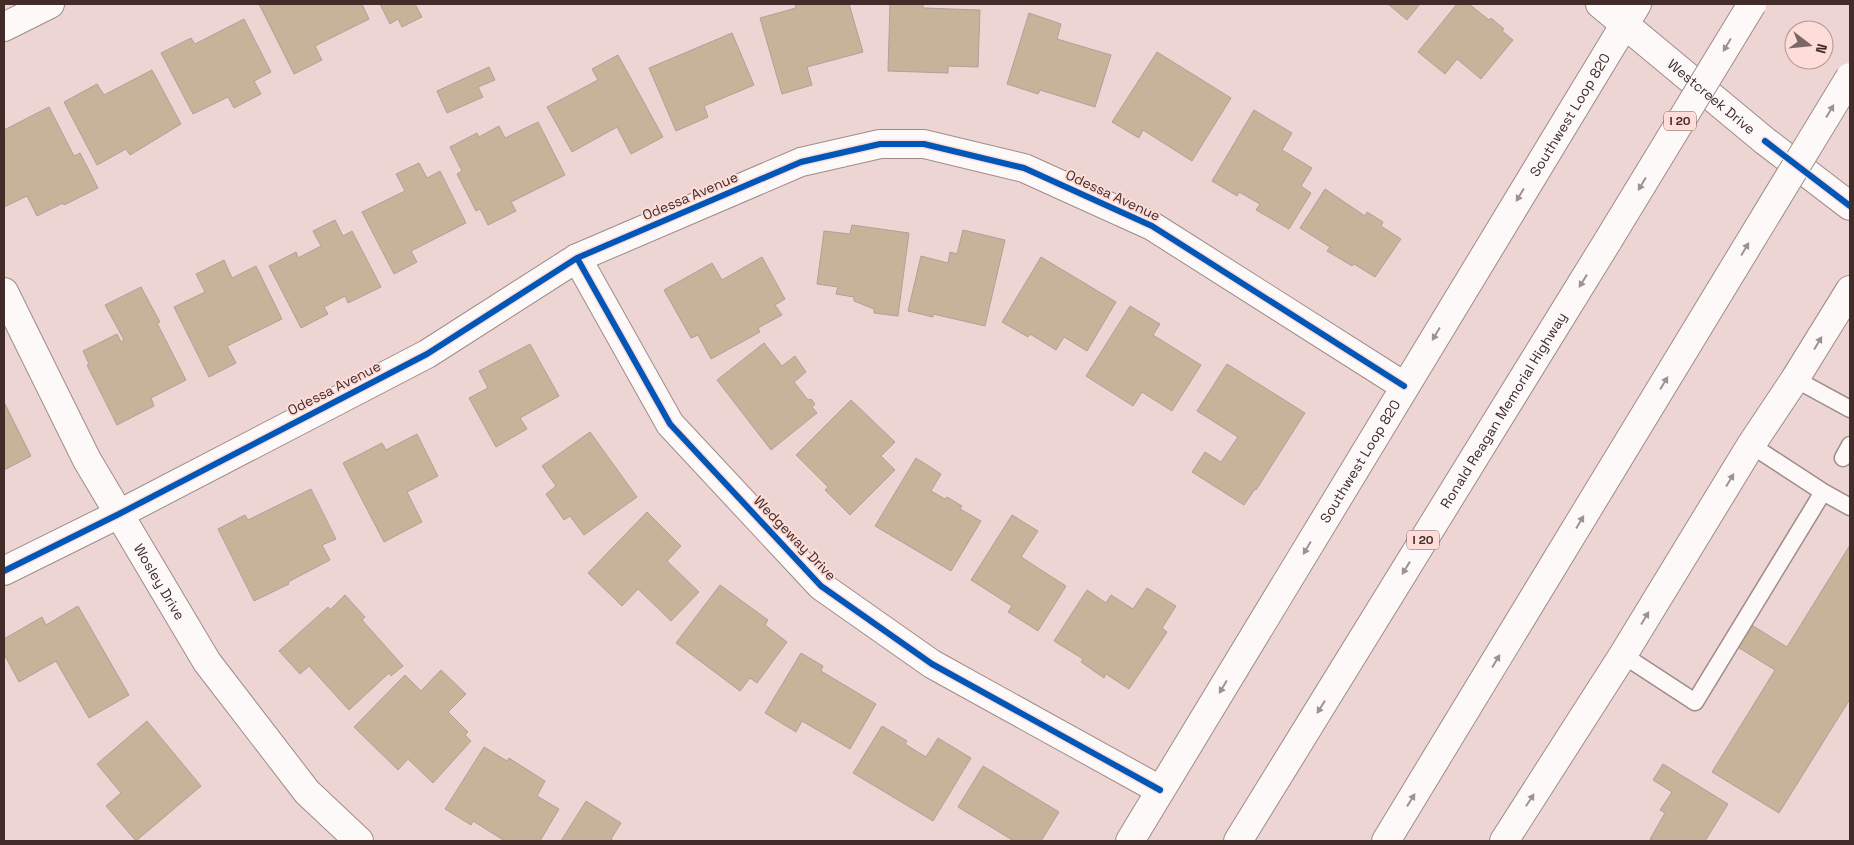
<svg xmlns="http://www.w3.org/2000/svg" width="1854" height="845" viewBox="0 0 1854 845" font-family="'Space Grotesk',sans-serif">
<style>
.building{fill:#c7b399;stroke:#afa198}
.lines{fill:none;stroke-linecap:round;stroke-linejoin:round}
.service-casing{stroke:#9f8c8a;stroke-width:19}
.minor-casing{stroke:#9f8c8a;stroke-width:30}
.tertiary-casing{stroke:#9f8c8a;stroke-width:30}
.secondary-casing{stroke:#9f8c8a;stroke-width:30}
.motorway-casing{stroke:#9f8c8a;stroke-width:30}
.service{stroke:#fcf9f8;stroke-width:16}
.minor{stroke:#fcf9f8;stroke-width:28}
.tertiary{stroke:#fcf9f8;stroke-width:28}
.secondary{stroke:#fcf9f8;stroke-width:28}
.motorway{stroke:#fcf9f8;stroke-width:28}
.motorway-bridge-casing{stroke:#9f8c8a;stroke-width:30;stroke-linecap:butt}
.motorway-bridge{stroke:#fcf9f8;stroke-width:28}
.cycleway-casing{stroke:#feddd9;stroke-width:9}
.cycleway{stroke:#0057b8;stroke-width:6}
.oneway{fill:#9e9291}
.labels{text-anchor:middle;stroke-width:4;stroke-linejoin:round;paint-order:stroke}
.shield{fill:#feddd9;stroke:#7a615e;stroke-width:1}
.shield-label{font-size:12px;font-weight:bold;fill:#412c2a}
.street-label{font-size:14px;fill:#412c2a;stroke:#feddd9}
</style>
<rect width="100%" height="100%" fill="#edd5d3"/>
<path class="building" d="M 259,4 L 362,4 L 369,19 L 315,46 L 322,60 L 294,74 Z
M 380,4 L 415,4 L 422,17 L 402,27 L 398,19 L 390,24 Z
M 795,4 L 849,4 L 863,52 L 807,67 L 812,85 L 782,94 L 760,18 L 796,8 Z
M 890,4 L 923,4 L 923,8 L 980,10 L 978,67 L 948,66 L 948,73 L 888,71 Z
M 1388,4 L 1420,4 L 1407,20 Z
M 1457,4 L 1469,4 L 1489,20 L 1491,18 L 1504,29 L 1502,31 L 1513,40 L 1481,79 L 1457,59 L 1445,74 L 1418,52 Z
M 1029,13 L 1061,24 L 1057,39 L 1111,55 L 1095,107 L 1040,90 L 1038,94 L 1007,84 Z
M 244,19 L 271,72 L 254,81 L 261,94 L 234,108 L 228,97 L 193,114 L 161,53 L 191,38 L 195,44 Z
M 732,33 L 754,85 L 704,106 L 708,117 L 676,131 L 649,68 Z
M 1157,52 L 1231,98 L 1192,161 L 1143,130 L 1139,138 L 1112,122 Z
M 618,55 L 663,137 L 631,154 L 617,127 L 572,152 L 547,107 L 598,80 L 592,69 Z
M 489,67 L 495,80 L 478,87 L 483,97 L 447,113 L 437,91 Z
M 152,70 L 181,124 L 130,155 L 126,149 L 97,165 L 64,102 L 97,84 L 104,95 Z
M 49,107 L 74,156 L 80,153 L 98,188 L 64,205 L 63,203 L 37,216 L 27,196 L 4,207 L 4,130 Z
M 1254,110 L 1292,133 L 1282,150 L 1312,168 L 1301,186 L 1311,193 L 1289,229 L 1256,210 L 1260,204 L 1239,192 L 1237,196 L 1212,181 Z
M 538,122 L 565,175 L 511,202 L 516,211 L 488,225 L 480,209 L 476,211 L 457,174 L 462,171 L 450,147 L 477,133 L 479,137 L 499,126 L 505,138 Z
M 419,163 L 427,178 L 440,171 L 466,223 L 411,251 L 417,262 L 394,274 L 362,212 L 405,191 L 396,174 Z
M 1325,189 L 1365,216 L 1367,212 L 1383,222 L 1381,226 L 1401,239 L 1375,277 L 1354,264 L 1352,266 L 1327,251 L 1330,247 L 1300,228 Z
M 335,220 L 343,236 L 352,231 L 381,287 L 348,303 L 345,296 L 324,307 L 328,314 L 301,328 L 269,266 L 296,252 L 298,258 L 321,246 L 313,231 Z
M 852,225 L 909,233 L 898,316 L 874,313 L 874,309 L 854,301 L 854,297 L 836,294 L 838,287 L 817,284 L 824,231 L 850,234 Z
M 963,230 L 1005,240 L 985,326 L 933,314 L 933,317 L 908,311 L 921,256 L 948,263 L 950,252 L 957,254 Z
M 762,257 L 785,299 L 775,305 L 782,315 L 758,328 L 760,332 L 711,359 L 698,335 L 691,338 L 664,290 L 712,263 L 722,280 Z
M 1041,257 L 1116,302 L 1087,351 L 1064,337 L 1056,350 L 1030,334 L 1028,337 L 1002,322 Z
M 224,260 L 232,278 L 256,266 L 282,319 L 227,346 L 236,363 L 209,377 L 174,307 L 205,292 L 196,274 Z
M 141,287 L 160,322 L 157,323 L 186,380 L 151,398 L 154,406 L 117,425 L 87,365 L 89,364 L 83,351 L 117,334 L 121,342 L 124,340 L 105,305 Z
M 1130,306 L 1160,324 L 1153,335 L 1201,365 L 1172,411 L 1142,392 L 1133,406 L 1086,376 Z
M 764,343 L 782,366 L 795,356 L 806,372 L 794,382 L 808,400 L 811,399 L 815,404 L 812,407 L 817,413 L 771,450 L 717,380 Z
M 530,344 L 559,396 L 520,418 L 527,429 L 496,447 L 469,398 L 488,388 L 479,371 Z
M 1227,364 L 1305,413 L 1256,490 L 1255,489 L 1244,505 L 1192,472 L 1205,452 L 1221,462 L 1238,437 L 1197,411 Z
M 851,400 L 895,442 L 881,456 L 895,470 L 850,515 L 825,490 L 828,487 L 796,455 Z
M 4,402 L 31,456 L 4,470 Z
M 590,432 L 637,497 L 584,535 L 570,516 L 564,520 L 546,494 L 556,486 L 542,466 Z
M 417,434 L 438,476 L 407,492 L 422,522 L 384,542 L 343,463 L 382,443 L 386,450 Z
M 916,458 L 941,474 L 931,491 L 945,499 L 947,497 L 962,506 L 960,509 L 981,521 L 951,571 L 875,526 Z
M 311,489 L 336,539 L 322,545 L 330,560 L 288,582 L 289,584 L 254,601 L 218,529 L 245,515 L 248,520 Z
M 647,512 L 681,546 L 667,561 L 699,592 L 671,621 L 638,589 L 622,606 L 588,573 Z
M 1012,515 L 1038,531 L 1021,557 L 1066,586 L 1038,631 L 1008,612 L 1012,606 L 971,580 Z
M 1850,545 L 1850,699 L 1779,813 L 1712,772 L 1775,670 L 1736,646 L 1750,624 L 1787,647 Z
M 720,585 L 768,620 L 765,625 L 787,642 L 757,683 L 750,678 L 740,691 L 676,643 Z
M 1147,588 L 1176,606 L 1162,628 L 1167,632 L 1129,689 L 1106,674 L 1104,678 L 1081,662 L 1083,659 L 1054,641 L 1087,590 L 1106,603 L 1111,595 L 1133,609 Z
M 345,595 L 365,617 L 362,620 L 403,666 L 391,676 L 389,673 L 349,710 L 309,666 L 300,674 L 279,651 L 328,607 L 330,610 Z
M 78,606 L 129,695 L 89,718 L 56,661 L 19,682 L 4,654 L 4,639 L 42,617 L 46,625 Z
M 801,653 L 823,666 L 821,671 L 876,704 L 850,749 L 802,721 L 796,732 L 765,713 Z
M 441,670 L 466,694 L 448,712 L 468,732 L 465,735 L 471,741 L 433,783 L 408,759 L 398,770 L 354,727 L 405,675 L 421,691 Z
M 147,721 L 201,786 L 136,841 L 106,806 L 121,793 L 97,764 Z
M 882,726 L 907,741 L 905,744 L 926,757 L 938,738 L 971,758 L 933,821 L 853,773 Z
M 484,747 L 507,761 L 509,758 L 545,781 L 537,796 L 559,809 L 540,841 L 505,841 L 473,821 L 471,825 L 445,809 Z
M 1663,764 L 1728,804 L 1705,841 L 1654,841 L 1650,839 L 1665,813 L 1660,810 L 1672,792 L 1653,780 Z
M 983,766 L 1059,812 L 1041,841 L 1014,841 L 958,807 Z
M 586,801 L 621,823 L 611,839 L 614,841 L 561,841 Z"/>
<g class="lines">
<g class="service-casing">
<path id="service" d="M 1795,379 L 1850,409
M 1751,445 L 1823,492
M 1843,458 L 1850,445
M 1623,655 L 1695,702 L 1823,492 L 1850,507"/>
</g>
<g class="minor-casing">
<g id="minor">
<path d="M 577,258 L 670,424 L 821,586 L 932,664 L 1160,790"/>
<path id="s1" d="M 4,292 L 87,460 L 207,662 L 307,792 L 359,841"/>
<path d="M 4,571 L 119,514 L 427,354 L 577,258 L 801,162 L 880,144 L 924,144 L 1024,168 L 1152,226 L 1404,386"/>
</g>
</g>
<g class="tertiary-casing">
<g id="tertiary">
<path id="s2" d="M 1600,4 L 1765,141 L 1850,206"/>
<path d="M 4,27 L 50,4"/>
</g>
</g>
<g class="secondary-casing">
<g id="secondary">
<path id="s3" d="M 1130,841 L 1637,4"/>
<path d="M 1504,841 L 1623,655 L 1751,445 L 1795,379 L 1850,290"/>
</g>
</g>
<g class="motorway-casing">
<g id="motorway">
<path id="s4" d="M 1238,841 L 1609,239"/>
<path d="M 1386,841 L 1720,291"/>
</g>
</g>
<use href="#service" class="service"/>
<use href="#minor" class="minor"/>
<use href="#tertiary" class="tertiary"/>
<use href="#secondary" class="secondary"/>
<use href="#motorway" class="motorway"/>
<g class="motorway-bridge-casing">
<path id="motorway-bridge" d="M 1609,239 L 1752,4
M 1720,291 L 1850,77"/>
</g>
<use href="#motorway-bridge" class="motorway-bridge"/>
<g class="cycleway-casing">
<path id="cycleway" d="M 1765,141 L 1850,206
M 577,258 L 670,424 L 821,586 L 932,664 L 1160,790
M 4,571 L 119,514 L 427,354 L 577,258 L 801,162 L 880,144 L 924,144 L 1024,168 L 1152,226 L 1404,386"/>
</g>
<use href="#cycleway" class="cycleway"/>
</g>
<defs><path id="oneway-solid" d="M-6-.8H1V-3.2L6.5 0L1 3.2V.8H-6Z" transform="scale(1.25)"/></defs>
<g class="oneway">
<use href="#oneway-solid" transform="translate(1727 45) rotate(121)"/>
<use href="#oneway-solid" transform="translate(1830 111) rotate(-59)"/>
<use href="#oneway-solid" transform="translate(1642 184) rotate(121)"/>
<use href="#oneway-solid" transform="translate(1520 195) rotate(121)"/>
<use href="#oneway-solid" transform="translate(1745 249) rotate(-59)"/>
<use href="#oneway-solid" transform="translate(1583 281) rotate(122)"/>
<use href="#oneway-solid" transform="translate(1436 334) rotate(121)"/>
<use href="#oneway-solid" transform="translate(1818 343) rotate(-59)"/>
<use href="#oneway-solid" transform="translate(1664 383) rotate(-59)"/>
<use href="#oneway-solid" transform="translate(1730 480) rotate(-59)"/>
<use href="#oneway-solid" transform="translate(1580 522) rotate(-59)"/>
<use href="#oneway-solid" transform="translate(1307 548) rotate(121)"/>
<use href="#oneway-solid" transform="translate(1406 568) rotate(122)"/>
<use href="#oneway-solid" transform="translate(1645 618) rotate(-59)"/>
<use href="#oneway-solid" transform="translate(1496 661) rotate(-59)"/>
<use href="#oneway-solid" transform="translate(1223 687) rotate(121)"/>
<use href="#oneway-solid" transform="translate(1321 707) rotate(122)"/>
<use href="#oneway-solid" transform="translate(1411 800) rotate(-58)"/>
<use href="#oneway-solid" transform="translate(1530 800) rotate(-57)"/>
</g>
<g class="labels">
<g class="shield">
<rect x="1664" y="111.5" width="32" height="19" rx="4"/>
<rect x="1407" y="530.5" width="32" height="19" rx="4"/>
</g>
<g class="shield-label">
<text x="1680" y="125">I 20</text>
<text x="1423" y="544">I 20</text>
</g>
<g class="street-label">
<text dy="5" stroke="none"><textPath href="#s2" startOffset="145">Westcreek Drive</textPath></text>
<text dy="5" stroke="none"><textPath href="#s3" startOffset="849">Southwest Loop 820</textPath></text>
<text transform="translate(1113 195) rotate(25)" y="5">Odessa Avenue</text>
<text transform="translate(690 196) rotate(-23)" y="5">Odessa Avenue</text>
<text transform="translate(334 388) rotate(-27)" y="5">Odessa Avenue</text>
<text dy="5" stroke="none"><textPath href="#s4" startOffset="506">Ronald Reagan Memorial Highway</textPath></text>
<text dy="5" stroke="none"><textPath href="#s3" startOffset="444">Southwest Loop 820</textPath></text>
<text transform="translate(795 538) rotate(46)" y="5">Wedgeway Drive</text>
<text dy="5" stroke="none"><textPath href="#s1" startOffset="329">Wosley Drive</textPath></text>
</g>
</g>
<rect width="1854" height="845" fill="none" stroke="#412c2a" stroke-width="10"/>
<g transform="translate(1809 45) rotate(106)"><circle r="24" fill="#feddd9" stroke="#b29693"/>
<path d="M0-4L9 19L0 12L-9 19Z" fill="#7d6765"/>
<text y="-8" font-size="14" font-weight="bold" text-anchor="middle" fill="#412c2a">N</text>
</g>
</svg>
